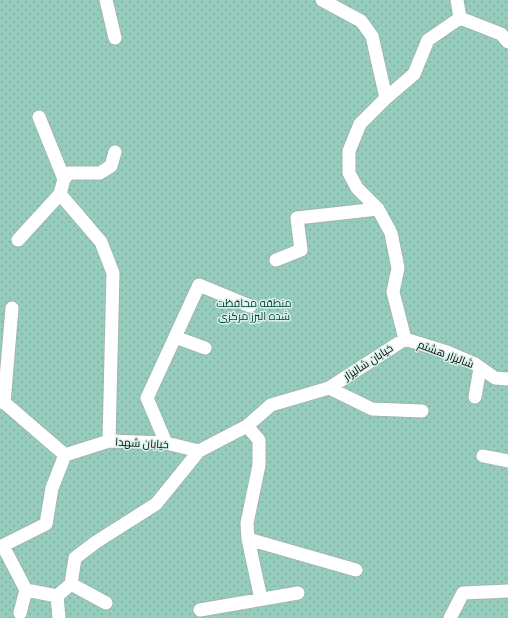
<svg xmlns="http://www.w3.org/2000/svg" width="508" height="618" viewBox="0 0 508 618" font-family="Ubuntu,Cairo,sans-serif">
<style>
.park{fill:url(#park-dots)}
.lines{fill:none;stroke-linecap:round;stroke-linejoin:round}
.minor-casing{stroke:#a1b6b0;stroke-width:15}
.minor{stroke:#fff;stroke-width:13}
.labels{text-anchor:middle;stroke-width:3;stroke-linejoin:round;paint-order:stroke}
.park-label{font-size:11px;fill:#023f34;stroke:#d9f0e9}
.street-label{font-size:11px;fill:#060d0b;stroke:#d9f0e9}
</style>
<defs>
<pattern id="park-dots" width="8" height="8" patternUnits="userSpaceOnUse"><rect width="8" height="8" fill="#95ccbd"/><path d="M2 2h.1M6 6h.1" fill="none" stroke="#7faea1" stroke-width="1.8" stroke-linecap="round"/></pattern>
</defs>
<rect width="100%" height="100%" fill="#d9f0e9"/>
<path class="park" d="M 0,0 L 508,0 L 508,618 L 0,618 Z"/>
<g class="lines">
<g class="minor-casing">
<path id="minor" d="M 106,0 L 115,38
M 322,0 L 361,21 L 372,36 L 386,98
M 457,0 L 460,18
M 460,18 L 501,34 L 508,42
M 39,117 L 64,179
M 60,194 L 101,242 L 113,273 L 109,441
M 18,240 L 60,194 L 64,179 L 69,173 L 100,173 L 111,166 L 115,152
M 276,260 L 301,250 L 297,218 L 378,209
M 175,337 L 205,348
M 405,339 L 447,352 L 475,364 L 495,378 L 508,379
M 329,388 L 372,409 L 422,411
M 475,397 L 480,368
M 0,399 L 65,455
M 4,403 L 12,308
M 247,426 L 259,440 L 259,465 L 247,523 L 248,539 L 261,599
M 166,443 L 147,398 L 199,285 L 250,306
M 483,456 L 508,461
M 248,539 L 356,570
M 3,546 L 26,590 L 57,596
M 0,547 L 46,524 L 52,488 L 65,455 L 109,441 L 166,443 L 199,451
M 71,584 L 106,603
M 200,610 L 298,593
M 20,613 L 26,590
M 59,618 L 57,596 L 71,584 L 75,558 L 96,542 L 156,504 L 199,451 L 247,426 L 271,405 L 329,388 L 405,339 L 393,292 L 398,268 L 391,233 L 378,209 L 357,188 L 349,173 L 349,151 L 360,124 L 386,98 L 414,74 L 428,40 L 460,18
M 450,618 L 463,593 L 508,591"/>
</g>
<use href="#minor" class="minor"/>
</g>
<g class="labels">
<g class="park-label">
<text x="254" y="307">منطقه محافظت<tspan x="254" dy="13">شده البرز مرکزی</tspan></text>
</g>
<g class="street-label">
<text transform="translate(446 354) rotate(21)" y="4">شالیزار هشتم</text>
<text transform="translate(368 362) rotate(-33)" y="4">خیابان شالیزار</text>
<text transform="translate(142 443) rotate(3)" y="4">خیابان شهدا</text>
</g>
</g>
</svg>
